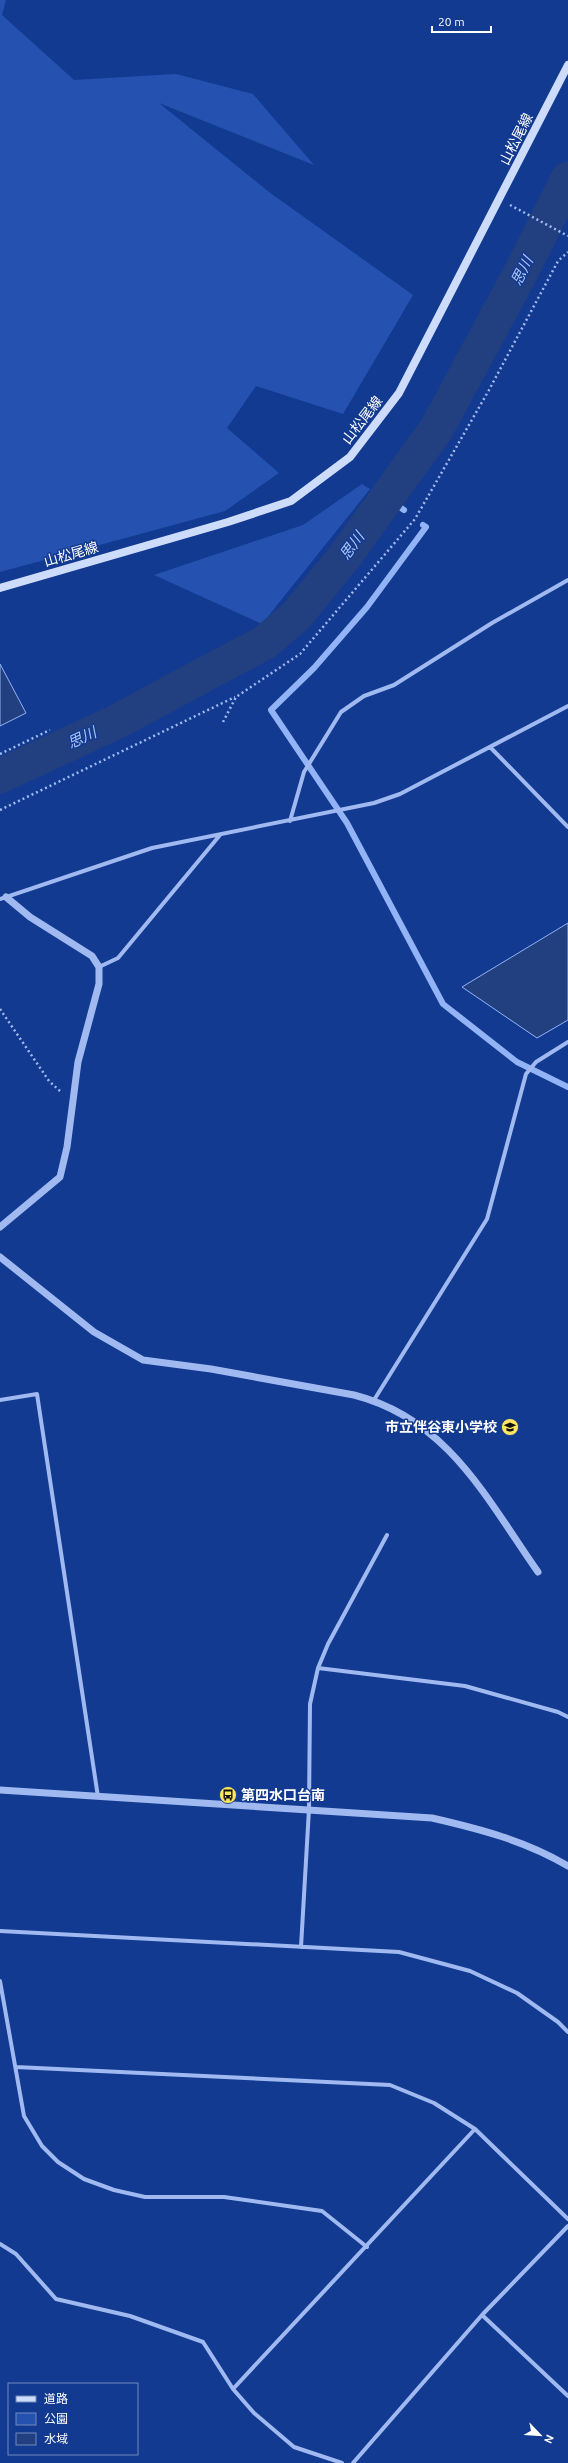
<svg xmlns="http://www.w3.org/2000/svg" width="568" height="2463" viewBox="0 0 568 2463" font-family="Ubuntu,'Noto Sans JP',sans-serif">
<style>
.green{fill:#2552b0}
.water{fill:#223f80;stroke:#92b3f5}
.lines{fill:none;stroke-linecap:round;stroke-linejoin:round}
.stream{stroke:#92b3f5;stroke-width:6}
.river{stroke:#223f80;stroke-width:35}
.path{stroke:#a0baf1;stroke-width:2.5;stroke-dasharray:2 3;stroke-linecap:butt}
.minor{stroke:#a0baf1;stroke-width:4}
.tertiary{stroke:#a0baf1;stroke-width:7}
.secondary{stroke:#cedcfc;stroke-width:8}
.labels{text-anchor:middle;stroke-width:3;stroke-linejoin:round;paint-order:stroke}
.street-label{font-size:14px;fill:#fff;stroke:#133a91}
.poi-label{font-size:14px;font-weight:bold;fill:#fff;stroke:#133a91;text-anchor:end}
.water-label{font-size:15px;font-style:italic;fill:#acc5f8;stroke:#133a91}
</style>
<rect width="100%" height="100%" fill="#133a91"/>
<path class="green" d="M 0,0 L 6,0 L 2,15 L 74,80 L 176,74 L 253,94 L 314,165 L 159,103 L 269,192 L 413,295 L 343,414 L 256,386 L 227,428 L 279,473 L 225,511 L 0,572 Z
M 362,484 L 370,489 L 262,624 L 154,575 L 303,525 Z"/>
<path class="water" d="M 0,664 L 26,713 L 0,726 Z
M 568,923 L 568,1020 L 537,1038 L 462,987 Z"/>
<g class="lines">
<path class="stream" d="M 387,498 L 404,510
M 423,525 L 426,527 L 367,607 L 314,668 L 271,710 L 347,823 L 443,1004 L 517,1062 L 568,1087"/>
<path class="river" d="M 0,776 L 118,721 L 211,671 L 264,643 L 296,616 L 345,556 L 437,428 L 519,276 L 568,179"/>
<path class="path" d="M 510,205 L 568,236
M 223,722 L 236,697 L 300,654 L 415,519 L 489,390 L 558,261 L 568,252
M 0,754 L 50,730
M 0,810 L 235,697
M 0,1009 L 49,1081 L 60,1091"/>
<path class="minor" d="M 490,747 L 568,827
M 290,821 L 304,772 L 341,712 L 364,696 L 394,685 L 492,623 L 568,580
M 0,899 L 152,848 L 374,803 L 400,794 L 568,706
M 99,967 L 118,958 L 220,835
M 0,1400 L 37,1394 L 98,1797
M 374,1400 L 487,1219 L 526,1074 L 536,1062 L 568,1042
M 318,1668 L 465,1686 L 558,1712 L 568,1717
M 0,1931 L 399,1952 L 470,1971 L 517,1993 L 558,2022 L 568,2032
M 301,1947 L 309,1809 L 310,1704 L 318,1668 L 328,1644 L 387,1535
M 0,1981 L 24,2116 L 42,2146 L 58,2162 L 84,2179 L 114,2190 L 145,2197 L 224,2197 L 322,2211 L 367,2247
M 16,2067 L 390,2085 L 434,2103 L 475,2129 L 568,2219
M 0,2244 L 16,2254 L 56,2299 L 130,2316 L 203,2342 L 233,2389 L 254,2413 L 294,2447 L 342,2463
M 482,2315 L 568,2396
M 233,2389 L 475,2129
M 353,2463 L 482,2315 L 568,2226"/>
<path class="tertiary" d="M 0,1227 L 60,1177 L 67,1147 L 78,1062 L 99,984 L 99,967 L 92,956 L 30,917 L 6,897
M 0,1257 L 94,1332 L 143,1360 L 211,1369 L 354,1395 C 448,1419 486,1498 538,1572
M 0,1790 L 432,1818 C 480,1829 526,1841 568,1866"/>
<path class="secondary" d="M 0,588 L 228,522 L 291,501 L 350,457 L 399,393 L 568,65"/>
</g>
<defs>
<g id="school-disc" transform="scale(0.9)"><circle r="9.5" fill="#ffe660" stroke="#133a91"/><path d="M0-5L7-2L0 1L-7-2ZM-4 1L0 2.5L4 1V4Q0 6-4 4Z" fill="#111"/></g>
<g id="bus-disc" transform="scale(0.9)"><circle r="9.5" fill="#ffe660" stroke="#133a91"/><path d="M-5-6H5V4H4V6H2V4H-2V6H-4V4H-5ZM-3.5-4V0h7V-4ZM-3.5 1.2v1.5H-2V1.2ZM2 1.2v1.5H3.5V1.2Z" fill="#111"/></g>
</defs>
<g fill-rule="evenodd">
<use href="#school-disc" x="510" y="1427"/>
<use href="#bus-disc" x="228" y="1795"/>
</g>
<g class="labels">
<g class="street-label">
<text transform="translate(516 139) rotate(-63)" y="5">山松尾線</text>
<text transform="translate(362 420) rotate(-52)" y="5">山松尾線</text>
<text transform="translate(71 554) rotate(-16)" y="5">山松尾線</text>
</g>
<g class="poi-label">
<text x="497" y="1432">市立伴谷東小学校</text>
<text x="241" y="1800" text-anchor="start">第四水口台南</text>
</g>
<g class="water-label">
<text transform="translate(522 271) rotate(-63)" y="5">思川</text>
<text transform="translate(352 546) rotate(-54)" y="5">思川</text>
<text transform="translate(82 738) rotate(-25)" y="5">思川</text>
</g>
</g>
<rect x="8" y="2383" width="130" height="72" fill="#133a91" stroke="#7189bd"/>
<rect x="16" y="2396" width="20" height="6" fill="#cedcfc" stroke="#7189bd"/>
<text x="44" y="2403" font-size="12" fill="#ffffff">道路</text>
<rect x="16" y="2413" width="20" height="12" fill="#2552b0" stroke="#7189bd"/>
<text x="44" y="2423" font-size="12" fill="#ffffff">公園</text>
<rect x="16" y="2433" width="20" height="12" fill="#223f80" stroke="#7189bd"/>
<text x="44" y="2443" font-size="12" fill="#ffffff">水域</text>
<g transform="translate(540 2435) rotate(115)" stroke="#133a91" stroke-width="3" paint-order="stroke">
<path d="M0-3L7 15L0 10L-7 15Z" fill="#ffffff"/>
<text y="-6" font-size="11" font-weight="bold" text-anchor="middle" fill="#ffffff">N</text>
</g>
<path d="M432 26v6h59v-6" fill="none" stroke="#ffffff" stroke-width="2"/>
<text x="438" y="26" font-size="12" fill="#ffffff" stroke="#133a91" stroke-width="3" paint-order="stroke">20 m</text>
</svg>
